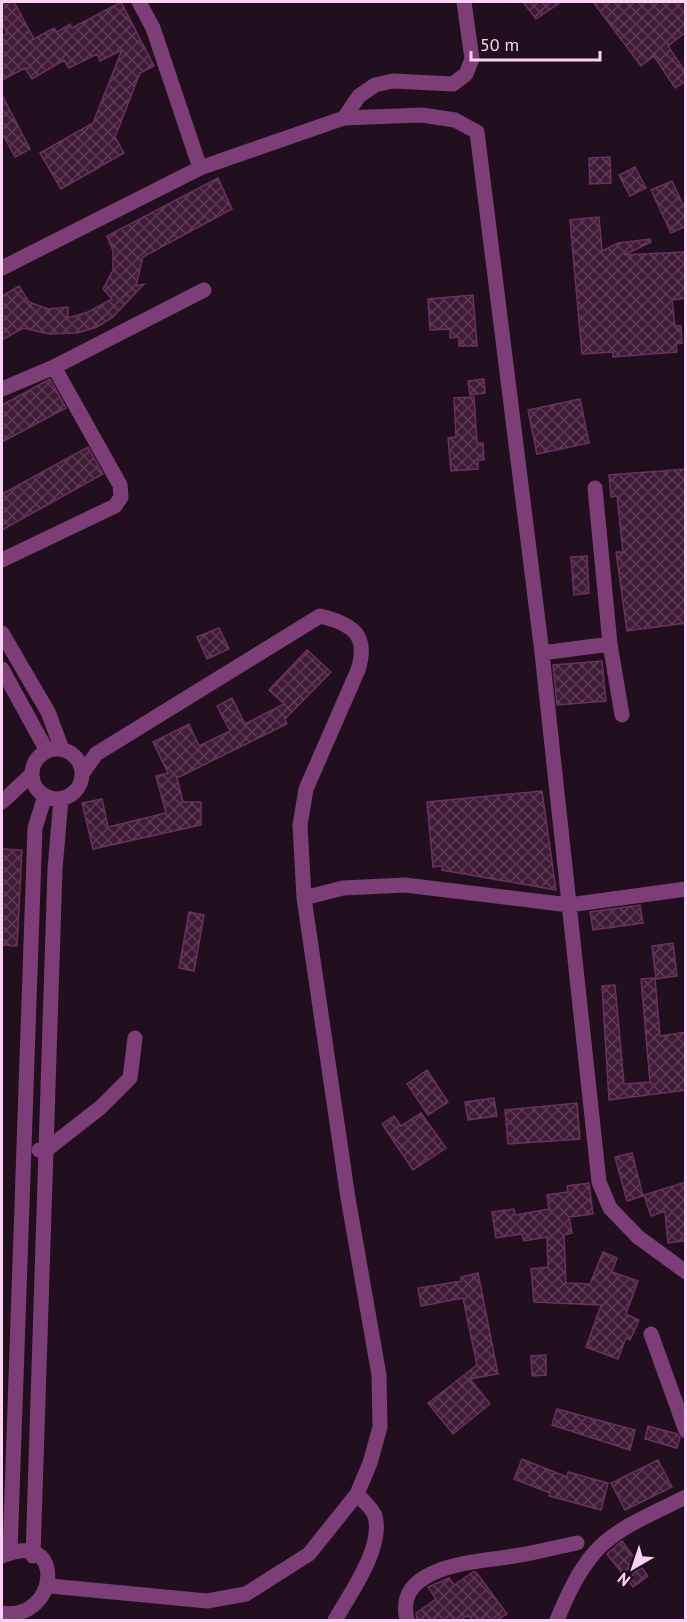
<svg xmlns="http://www.w3.org/2000/svg" width="687" height="1622" viewBox="0 0 687 1622" font-family="'PT Sans',sans-serif">
<style>
.building{fill:url(#building-cross-hatch);stroke:#6b305b;stroke-width:1.5}
.lines{fill:none;stroke-linecap:round;stroke-linejoin:round}
.minor{stroke:#7d3d76;stroke-width:15}
</style>
<defs>
<pattern id="building-cross-hatch" width="8" height="8" patternUnits="userSpaceOnUse" patternTransform="scale(1.5)"><rect width="8" height="8" fill="#411c37"/><path d="M0 0l8 8M0 8l8-8" fill="none" stroke="#5d3c55"/></pattern>
</defs>
<rect width="100%" height="100%" fill="#210f1d"/>
<path class="building" d="M 2,2 L 14,2 L 34,39 L 54,28 L 57,32 L 70,24 L 72,28 L 121,2 L 154,66 L 140,73 L 115,137 L 124,153 L 61,189 L 40,153 L 93,123 L 122,50 L 100,61 L 97,54 L 69,68 L 64,60 L 32,79 L 25,68 L 2,80 L 2,36 L 7,33 L 2,23 Z
M 523,2 L 561,2 L 536,19 Z
M 593,2 L 686,2 L 686,32 L 668,46 L 686,73 L 686,81 L 675,88 L 654,56 L 641,66 Z
M 2,95 L 30,149 L 15,157 L 2,133 Z
M 610,157 L 611,183 L 590,184 L 589,158 Z
M 635,167 L 646,188 L 630,196 L 619,175 Z
M 218,178 L 232,209 L 143,257 L 136,286 L 144,284 L 113,317 L 97,327 L 77,333 L 49,334 L 23,328 L 2,340 L 2,296 L 19,286 L 29,302 L 48,309 L 68,307 L 68,318 L 88,312 L 112,299 L 103,289 L 113,270 L 113,251 L 107,236 Z
M 672,181 L 686,211 L 686,226 L 671,233 L 651,190 Z
M 599,217 L 602,251 L 618,243 L 650,239 L 651,242 L 624,255 L 684,252 L 686,298 L 672,300 L 675,326 L 681,326 L 682,343 L 676,344 L 677,352 L 613,357 L 613,352 L 582,354 L 570,220 Z
M 473,295 L 477,346 L 459,346 L 459,337 L 450,338 L 450,329 L 430,330 L 428,299 Z
M 50,379 L 66,408 L 2,442 L 2,405 Z
M 484,379 L 485,393 L 470,395 L 468,381 Z
M 474,397 L 477,443 L 483,443 L 484,460 L 478,460 L 478,469 L 451,471 L 448,438 L 456,437 L 454,398 Z
M 580,399 L 589,443 L 537,454 L 528,410 Z
M 88,447 L 103,474 L 2,530 L 2,494 Z
M 686,469 L 686,623 L 627,631 L 616,552 L 623,552 L 617,496 L 611,497 L 609,475 Z
M 587,556 L 589,593 L 574,595 L 571,557 Z
M 219,628 L 229,649 L 207,659 L 197,637 Z
M 307,650 L 331,672 L 285,719 L 287,724 L 177,778 L 183,802 L 201,802 L 201,825 L 93,849 L 82,803 L 102,799 L 108,827 L 166,813 L 156,776 L 168,773 L 153,742 L 189,724 L 199,746 L 230,731 L 217,706 L 232,698 L 245,724 L 284,704 L 269,690 Z
M 602,661 L 606,701 L 557,705 L 553,665 Z
M 542,791 L 556,890 L 442,870 L 442,866 L 433,867 L 427,802 Z
M 2,849 L 22,850 L 17,946 L 2,945 Z
M 640,905 L 643,923 L 593,930 L 590,912 Z
M 189,912 L 204,915 L 194,971 L 179,968 Z
M 673,943 L 677,976 L 656,979 L 652,946 Z
M 655,978 L 660,1036 L 686,1032 L 686,1090 L 609,1100 L 602,986 L 615,985 L 624,1084 L 650,1082 L 641,979 Z
M 427,1070 L 448,1102 L 428,1115 L 407,1084 Z
M 494,1098 L 497,1116 L 468,1120 L 465,1102 Z
M 577,1103 L 580,1139 L 508,1144 L 505,1110 Z
M 421,1113 L 446,1148 L 413,1170 L 382,1124 L 394,1116 L 401,1126 Z
M 632,1153 L 643,1196 L 627,1201 L 615,1157 Z
M 686,1182 L 686,1235 L 682,1234 L 683,1241 L 668,1243 L 665,1211 L 651,1216 L 644,1195 Z
M 589,1183 L 593,1214 L 569,1217 L 572,1233 L 564,1235 L 566,1283 L 590,1284 L 603,1252 L 617,1258 L 612,1272 L 638,1281 L 626,1314 L 639,1320 L 630,1340 L 626,1338 L 618,1359 L 586,1347 L 601,1305 L 534,1302 L 531,1269 L 548,1267 L 547,1237 L 524,1241 L 522,1234 L 496,1238 L 492,1212 L 514,1209 L 515,1215 L 549,1209 L 547,1195 L 568,1192 L 567,1186 Z
M 478,1273 L 498,1374 L 470,1379 L 490,1404 L 453,1434 L 428,1403 L 477,1365 L 463,1298 L 421,1306 L 418,1288 L 461,1281 L 461,1277 Z
M 546,1355 L 546,1375 L 532,1376 L 531,1356 Z
M 557,1409 L 635,1430 L 630,1450 L 552,1425 Z
M 648,1426 L 677,1434 L 680,1438 L 677,1448 L 645,1439 Z
M 522,1459 L 567,1477 L 568,1472 L 608,1483 L 601,1510 L 549,1496 L 550,1493 L 514,1479 Z
M 658,1460 L 672,1487 L 625,1510 L 611,1483 Z
M 622,1541 L 648,1576 L 633,1587 L 607,1554 Z
M 473,1572 L 476,1572 L 507,1614 L 497,1620 L 472,1620 L 468,1615 L 460,1620 L 417,1620 L 416,1613 L 436,1599 L 428,1587 L 449,1578 L 454,1585 Z"/>
<g class="lines">
<path class="minor" d="M 139,2 L 153,28 L 200,168
M 344,118 L 359,96 L 375,85 L 393,81 L 453,84 L 466,74 L 472,59 L 464,2
M 2,268 L 200,168 L 344,118 L 422,115 L 455,120 L 477,132 L 542,653 L 599,1182 L 610,1208 L 638,1237 L 686,1272
M 2,389 L 54,367 L 204,290
M 595,488 L 610,644 L 622,715
M 2,560 L 115,506 L 121,497 L 120,485 L 54,367
M 2,633 L 48,712 L 62,749
M 542,653 L 610,644
M 2,669 L 47,751
M32 774a25 25 0 1 1 50 0a25 25 0 1 1-50 0Z
M 82,774 L 96,754 L 320,616 C 353,624 369,635 358,670 L 306,789 L 300,825 L 304,898
M 2,802 L 32,774
M 39,1150 L 46,1150 L 101,1107 L 130,1078 L 135,1038
M 651,1334 L 686,1431
M 10,1552 L 35,828 L 45,796
M 2,1556 C 68,1528 58,1622 2,1613
M 33,1556 L 55,869 L 61,799
M 50,1586 L 207,1601 L 246,1594 L 309,1554 L 357,1494 L 370,1463 L 380,1427 L 379,1375 L 348,1198 L 304,898 L 343,888 L 405,885 L 569,905 L 686,889
M 335,1620 C 350,1594 384,1547 375,1516 C 372,1508 363,1501 357,1494
M 407,1620 C 393,1564 480,1562 514,1556 C 535,1553 556,1547 577,1543
M 557,1620 C 567,1596 577,1573 595,1552 C 617,1527 656,1512 686,1497"/>
</g>
<rect width="687" height="1622" fill="none" stroke="#fcd2f4" stroke-width="6"/>
<g transform="translate(633 1568) rotate(219)" stroke="#210f1d" stroke-width="4.5" paint-order="stroke">
<path d="M0-4.5L10 22L0 15L-10 22Z" fill="#fcd2f4"/>
<text y="-9" font-size="16" font-weight="bold" text-anchor="middle" fill="#fcd2f4">N</text>
</g>
<path d="M471 51v9h129v-9" fill="none" stroke="#fcd2f4" stroke-width="3"/>
<text x="480" y="51" font-size="18" fill="#fcd2f4" stroke="#210f1d" stroke-width="4.5" paint-order="stroke">50 m</text>
</svg>
